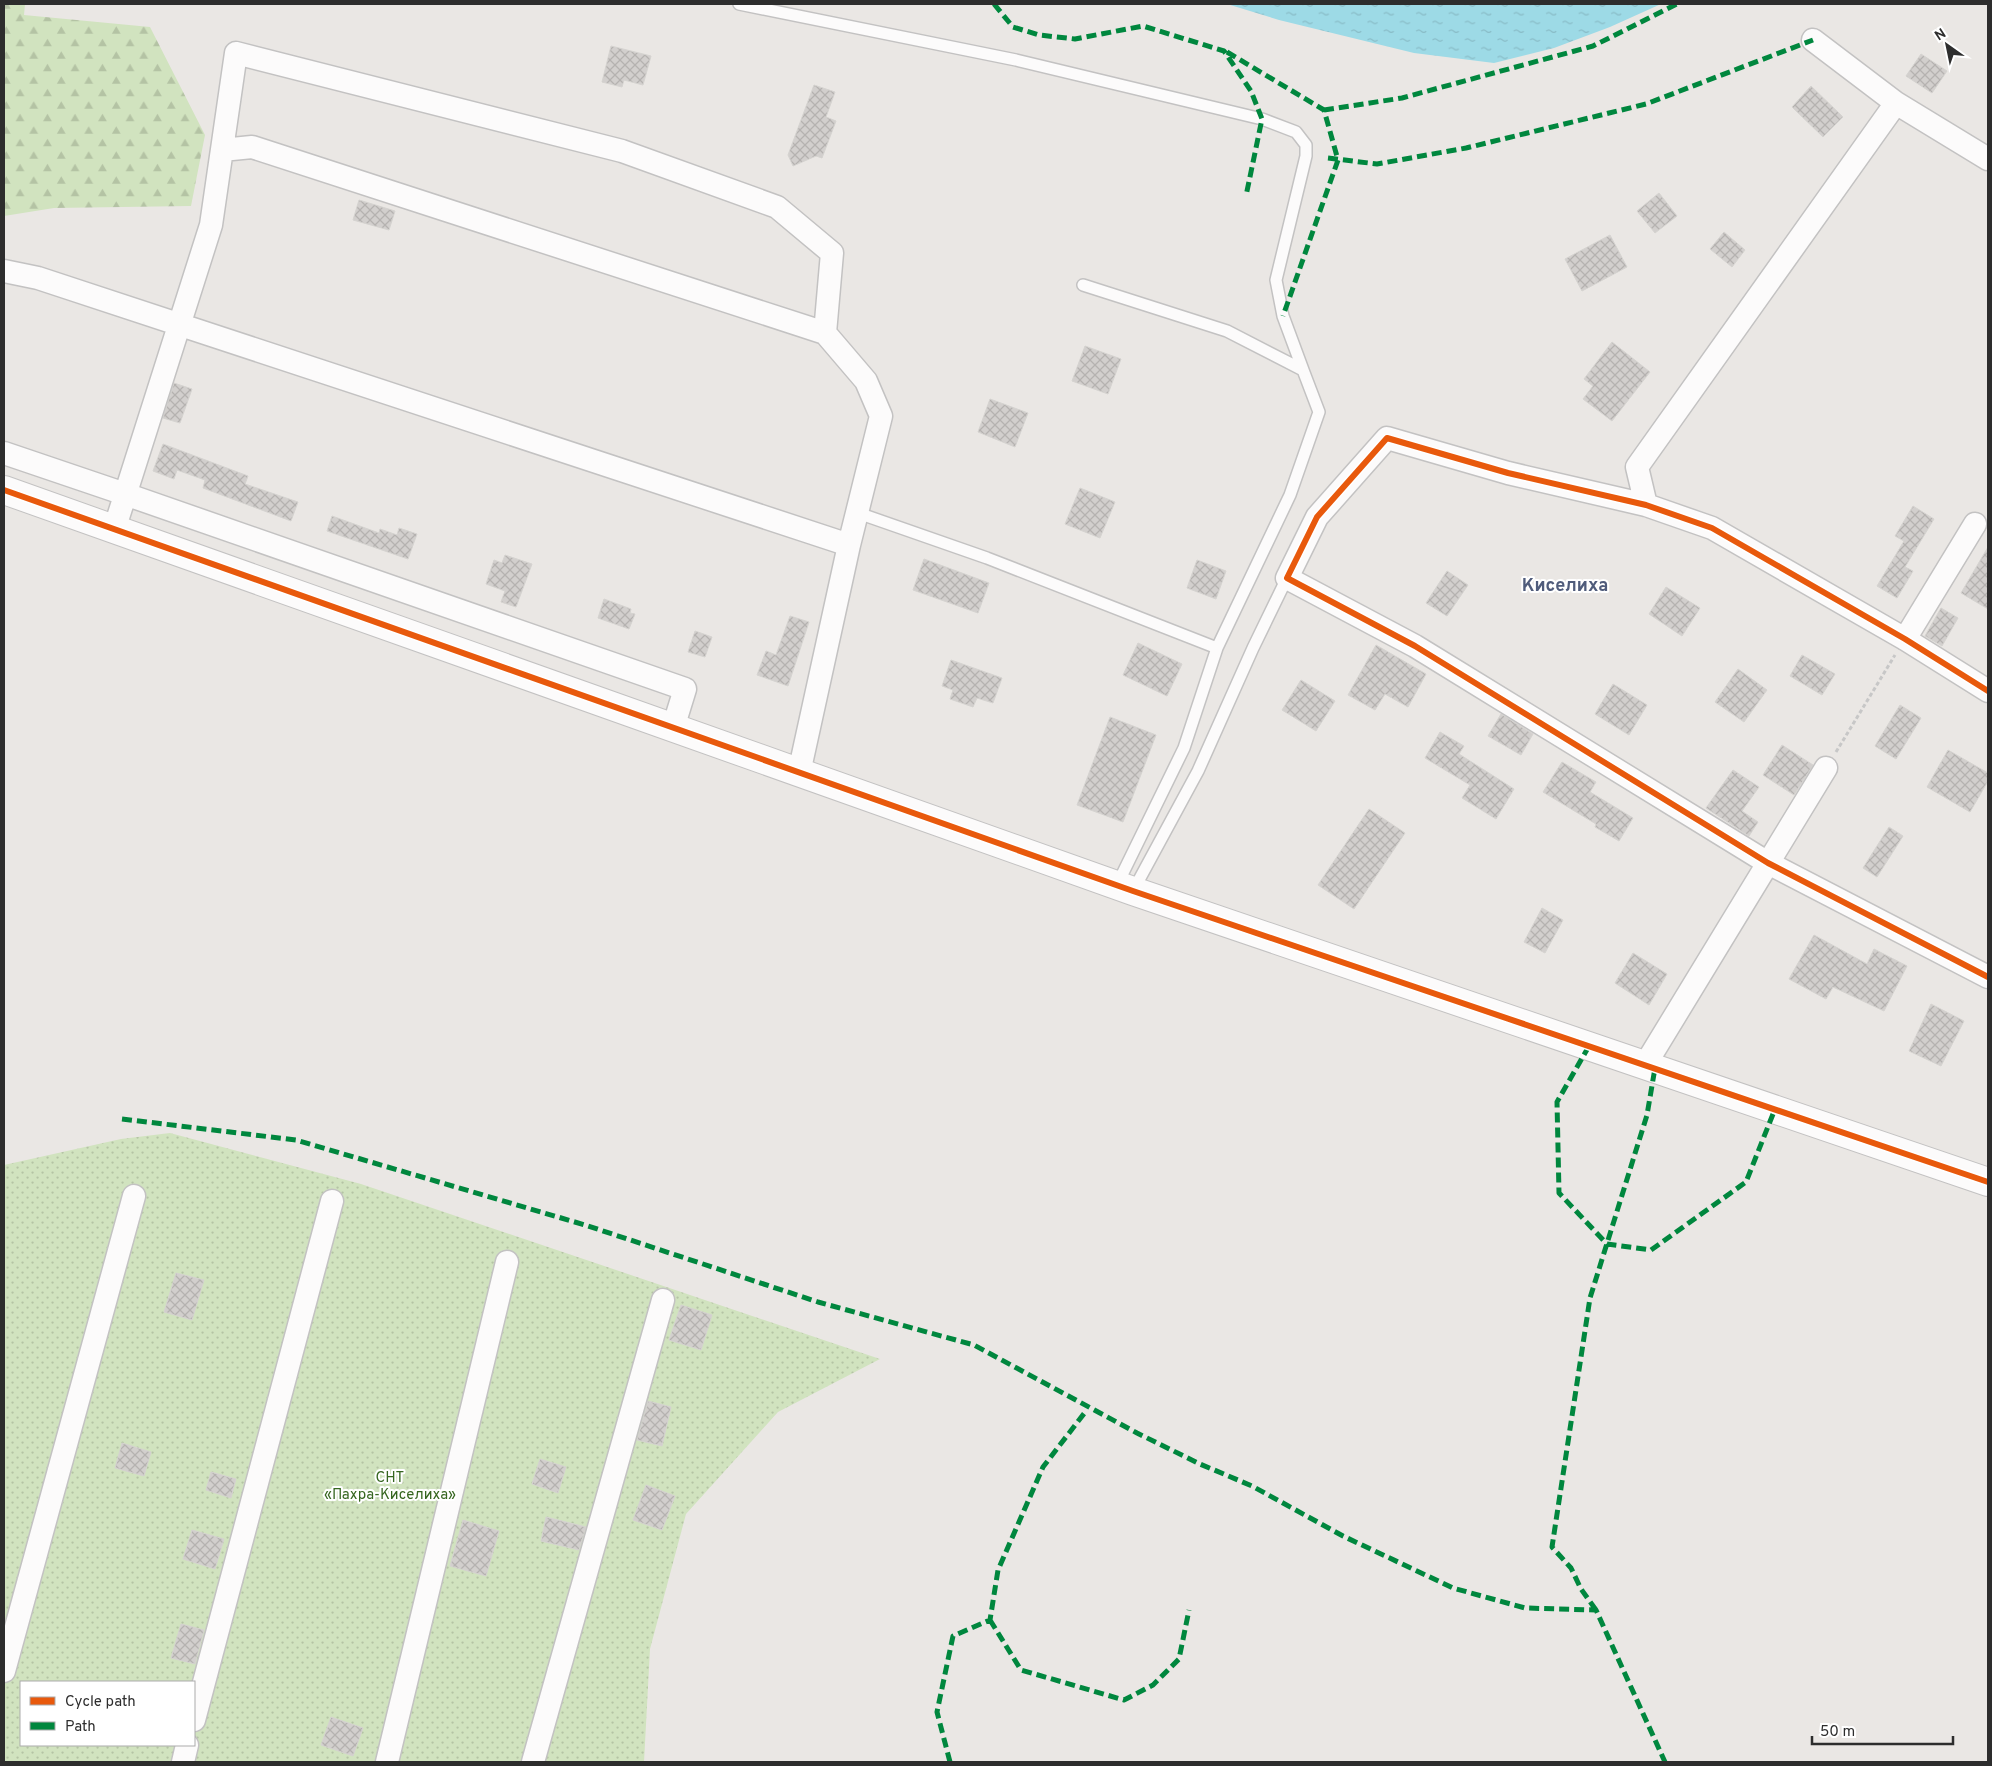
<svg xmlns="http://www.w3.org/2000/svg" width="1992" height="1766" viewBox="0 0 1992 1766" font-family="Overpass,sans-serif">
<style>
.grass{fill:url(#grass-dots);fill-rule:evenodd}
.forest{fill:url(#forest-firs)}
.water{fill:url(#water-ripples)}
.building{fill:url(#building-cross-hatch);stroke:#d5d3d0}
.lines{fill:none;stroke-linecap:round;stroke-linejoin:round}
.lane-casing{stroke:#c3c2c2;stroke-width:14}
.street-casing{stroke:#c3c2c2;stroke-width:25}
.secondary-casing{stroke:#c3c2c2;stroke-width:30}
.path{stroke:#c7c7c7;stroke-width:3;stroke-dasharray:4 2.5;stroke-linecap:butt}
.lane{stroke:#fcfbfb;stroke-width:11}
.street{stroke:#fcfbfb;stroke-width:22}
.secondary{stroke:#fcfbfb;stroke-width:28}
.quiet{stroke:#00873e;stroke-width:5;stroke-dasharray:10 5;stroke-linecap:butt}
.cycleway-casing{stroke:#fff;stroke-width:9}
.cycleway{stroke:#e8590c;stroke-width:6}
.labels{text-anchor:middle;stroke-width:4;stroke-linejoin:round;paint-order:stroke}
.park-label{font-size:15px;fill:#366620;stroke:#fff}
.quarter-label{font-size:18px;font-weight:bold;fill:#505c7b;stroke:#fff}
</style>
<defs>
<pattern id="grass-dots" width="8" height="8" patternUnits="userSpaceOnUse" patternTransform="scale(1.25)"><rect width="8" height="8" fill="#d1e3bf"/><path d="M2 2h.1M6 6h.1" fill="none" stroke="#b4c3a4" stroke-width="1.8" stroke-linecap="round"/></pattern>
<pattern id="forest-firs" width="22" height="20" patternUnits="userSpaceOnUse" patternTransform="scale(1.25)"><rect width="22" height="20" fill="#d1e3bf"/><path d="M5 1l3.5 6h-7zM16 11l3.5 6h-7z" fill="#b4c3a4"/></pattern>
<pattern id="water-ripples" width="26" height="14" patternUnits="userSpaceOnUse" patternTransform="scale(1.25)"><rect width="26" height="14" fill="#9ddae6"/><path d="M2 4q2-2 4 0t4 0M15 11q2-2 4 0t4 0" fill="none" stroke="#88bbc6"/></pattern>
<pattern id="building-cross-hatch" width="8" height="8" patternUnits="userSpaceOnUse" patternTransform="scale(1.25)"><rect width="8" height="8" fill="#d2cfcd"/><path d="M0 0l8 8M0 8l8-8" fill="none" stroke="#b5b2b0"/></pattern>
</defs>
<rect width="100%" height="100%" fill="#eae7e4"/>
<path class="grass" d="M 170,1133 L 361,1184 L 880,1359 L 778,1412 L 686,1514 L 650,1649 L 644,1762 L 4,1762 L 4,1165 L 121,1139 ZM 21,1682 L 194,1682 L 194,1745 L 21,1745 Z"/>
<path class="forest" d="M 4,4 L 25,4 L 24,15 L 150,27 L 205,135 L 191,206 L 54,208 L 4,216 Z"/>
<path class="water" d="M 1227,4 L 1661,4 L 1610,27 L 1554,48 L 1494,63 L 1414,53 L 1279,20 Z"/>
<path class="building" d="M 611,46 L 651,56 L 643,85 L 624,80 L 622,87 L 602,82 Z
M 1921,54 L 1947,71 L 1932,93 L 1906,76 Z
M 814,85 L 835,92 L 826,117 L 836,121 L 822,158 L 816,156 L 793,166 L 788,155 Z
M 1811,86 L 1843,117 L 1823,137 L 1792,107 Z
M 1659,193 L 1677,216 L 1655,233 L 1637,211 Z
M 359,200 L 395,211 L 389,230 L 353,220 Z
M 1724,232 L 1745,250 L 1732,267 L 1710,249 Z
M 1610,235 L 1627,267 L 1582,291 L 1565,259 Z
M 1612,342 L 1650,372 L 1612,421 L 1583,399 L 1593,386 L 1584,379 Z
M 1085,346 L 1121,359 L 1108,394 L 1072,381 Z
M 174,383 L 192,389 L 180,423 L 163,418 Z
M 990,399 L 1028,413 L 1015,447 L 978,432 Z
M 163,444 L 248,476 L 245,484 L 298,502 L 291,521 L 203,488 L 205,480 L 177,470 L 174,479 L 153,471 Z
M 1080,488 L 1115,502 L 1100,538 L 1065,524 Z
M 1913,506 L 1934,519 L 1905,567 L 1913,571 L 1897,598 L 1877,586 L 1904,541 L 1895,536 Z
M 332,516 L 379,533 L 380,529 L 397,535 L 399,528 L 417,534 L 408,559 L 327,531 Z
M 1988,547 L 1988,609 L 1961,593 Z
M 505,555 L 532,564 L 516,607 L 501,602 L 505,591 L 486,584 L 494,560 L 502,563 Z
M 924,559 L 989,583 L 978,613 L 913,590 Z
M 1197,560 L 1226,571 L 1216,599 L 1187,588 Z
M 1447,571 L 1468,585 L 1447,616 L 1426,603 Z
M 1666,587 L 1700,608 L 1682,636 L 1649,614 Z
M 604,599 L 631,609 L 630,613 L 635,614 L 629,629 L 598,618 Z
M 1941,608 L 1958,618 L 1942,646 L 1925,636 Z
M 790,616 L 809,622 L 788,686 L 757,675 L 766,651 L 776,655 Z
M 695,631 L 712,637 L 705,657 L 688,652 Z
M 1138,643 L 1182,664 L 1167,696 L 1123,675 Z
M 1376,645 L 1426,674 L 1408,707 L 1385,694 L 1375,710 L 1348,695 Z
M 1802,655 L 1835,674 L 1822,695 L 1790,676 Z
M 951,660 L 1002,678 L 993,703 L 977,698 L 973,707 L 950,699 L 953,690 L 942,686 Z
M 1738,669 L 1767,690 L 1744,722 L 1715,702 Z
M 1301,680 L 1335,701 L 1316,731 L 1282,710 Z
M 1613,684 L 1647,705 L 1629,735 L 1595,714 Z
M 1900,705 L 1921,718 L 1896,759 L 1875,746 Z
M 1501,714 L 1533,734 L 1521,755 L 1488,736 Z
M 1110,717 L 1156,735 L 1123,822 L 1077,805 Z
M 1440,732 L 1464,746 L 1459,754 L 1514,789 L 1496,819 L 1462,798 L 1470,785 L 1425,758 Z
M 1782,745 L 1813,765 L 1794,795 L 1763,775 Z
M 1948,750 L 1988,773 L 1988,781 L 1970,812 L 1927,787 Z
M 1562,762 L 1596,782 L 1590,792 L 1633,818 L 1619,841 L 1595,827 L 1596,824 L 1543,792 Z
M 1733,770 L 1759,787 L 1742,811 L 1758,822 L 1749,836 L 1706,808 Z
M 1369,809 L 1405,833 L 1354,909 L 1318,885 Z
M 1889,827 L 1903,836 L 1877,877 L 1863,868 Z
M 1542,908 L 1563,920 L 1545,953 L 1524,942 Z
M 1814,935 L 1867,964 L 1874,949 L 1907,966 L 1884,1011 L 1833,987 L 1826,999 L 1789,979 Z
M 1633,953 L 1667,974 L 1649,1005 L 1615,983 Z
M 1931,1004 L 1964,1021 L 1941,1066 L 1909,1051 Z
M 176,1273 L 204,1280 L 192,1320 L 164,1312 Z
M 681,1305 L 712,1315 L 701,1350 L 669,1340 Z
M 648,1401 L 671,1407 L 662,1446 L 637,1440 Z
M 122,1443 L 151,1452 L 144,1476 L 115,1468 Z
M 540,1459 L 566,1467 L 558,1493 L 532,1484 Z
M 211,1472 L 236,1479 L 231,1498 L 206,1490 Z
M 646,1485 L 675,1496 L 662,1530 L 633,1520 Z
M 546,1517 L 586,1527 L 579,1550 L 541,1541 Z
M 463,1520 L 499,1531 L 486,1576 L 450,1566 Z
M 192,1530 L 224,1539 L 215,1569 L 183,1559 Z
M 181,1624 L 204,1630 L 195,1664 L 171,1658 Z
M 331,1717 L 363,1728 L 353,1756 L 321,1745 Z"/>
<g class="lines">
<g class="lane-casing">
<path id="lane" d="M 739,4 L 1016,60 L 1262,119 L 1296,132 L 1306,145 L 1306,156 L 1276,280 L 1283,316 L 1303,370
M 1083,285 L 1227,331 L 1303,370 L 1319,412 L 1290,495 L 1217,648 L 1184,748 L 1117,885
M 858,513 L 987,558 L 1217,648
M 1133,891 L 1198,771 L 1253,648 L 1287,578"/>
</g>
<g class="street-casing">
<path id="street" d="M 1813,40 L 1896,103 L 1988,159
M 222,150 L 252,147 L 825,333 L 866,381 L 881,416 L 849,545
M 4,271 L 38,278 L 849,545 L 799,773
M 4,453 L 125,494 L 685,689 L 673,728
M 1646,505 L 1637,467 L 1896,103
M 114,530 L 211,225 L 236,53 L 622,151 L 777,207 L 832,253 L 825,333
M 1905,639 L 1975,524
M 1988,691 L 1905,639 L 1712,528 L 1646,505 L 1508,473 L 1387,438 L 1317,517 L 1287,578 L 1415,646 L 1768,863 L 1988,977
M 1645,1065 L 1826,768
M 4,1671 L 134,1196
M 194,1720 L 332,1201
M 183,1762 L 187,1745
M 387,1762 L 507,1262
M 533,1762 L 663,1300"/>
</g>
<g class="secondary-casing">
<path id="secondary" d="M 4,490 L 1133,891 L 1988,1182"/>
</g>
<path class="path" d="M 1836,752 L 1895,655"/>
<use href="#lane" class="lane"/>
<use href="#street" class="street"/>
<use href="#secondary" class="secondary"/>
<path class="quiet" d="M 994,4 L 1013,27 L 1039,35 L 1075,39 L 1143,26 L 1224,51 L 1251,91 L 1262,119 L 1246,196
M 1227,52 L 1324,110 L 1338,160 L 1283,316
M 1324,110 L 1402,98 L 1593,46 L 1677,4
M 1328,158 L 1377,164 L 1466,148 L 1646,104 L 1813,40
M 1589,1046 L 1557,1102 L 1559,1193 L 1607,1244 L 1651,1250 L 1746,1182 L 1775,1109
M 122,1119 L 296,1140 L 585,1225 L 818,1302 L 974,1345 L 1137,1433 L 1200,1464 L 1252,1486 L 1343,1536 L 1453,1588 L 1525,1608 L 1596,1610 L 1665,1762
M 1596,1610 L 1581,1589 L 1571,1568 L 1552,1547 L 1590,1298 L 1647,1115 L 1655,1068
M 990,1620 L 1021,1670 L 1124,1700 L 1153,1685 L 1179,1659 L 1189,1610
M 950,1762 L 937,1712 L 953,1636 L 990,1620 L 998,1570 L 1043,1467 L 1086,1411"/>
<g class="cycleway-casing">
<path id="cycleway" d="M 4,490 L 1133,891 L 1988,1182
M 1988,691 L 1905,639 L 1712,528 L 1646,505 L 1508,473 L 1387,438 L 1317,517 L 1287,578 L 1415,646 L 1768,863 L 1988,977"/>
</g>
<use href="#cycleway" class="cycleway"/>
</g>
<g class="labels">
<g class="park-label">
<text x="390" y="1482">СНТ<tspan x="390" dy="17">«Пахра-Киселиха»</tspan></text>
</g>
<g class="quarter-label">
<text x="1565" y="591">Киселиха</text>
</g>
</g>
<rect width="1992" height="1766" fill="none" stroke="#2d2d2d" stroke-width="10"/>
<rect x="20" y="1681" width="175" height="65" fill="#ffffff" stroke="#ababab"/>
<rect x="30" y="1697" width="25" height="8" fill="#e8590c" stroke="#ababab"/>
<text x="65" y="1706" font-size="15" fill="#2d2d2d">Cycle path</text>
<rect x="30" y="1722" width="25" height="8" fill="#00873e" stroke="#ababab"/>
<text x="65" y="1731" font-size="15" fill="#2d2d2d">Path</text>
<g transform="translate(1947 45) rotate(327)" stroke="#ffffff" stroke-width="4" paint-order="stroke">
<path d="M0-4L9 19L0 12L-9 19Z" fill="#2d2d2d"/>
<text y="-8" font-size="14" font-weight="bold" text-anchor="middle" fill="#2d2d2d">N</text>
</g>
<path d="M1812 1736v8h141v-8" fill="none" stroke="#2d2d2d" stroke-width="2.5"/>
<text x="1820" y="1736" font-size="15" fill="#2d2d2d" stroke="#ffffff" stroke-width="4" paint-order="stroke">50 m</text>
</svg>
